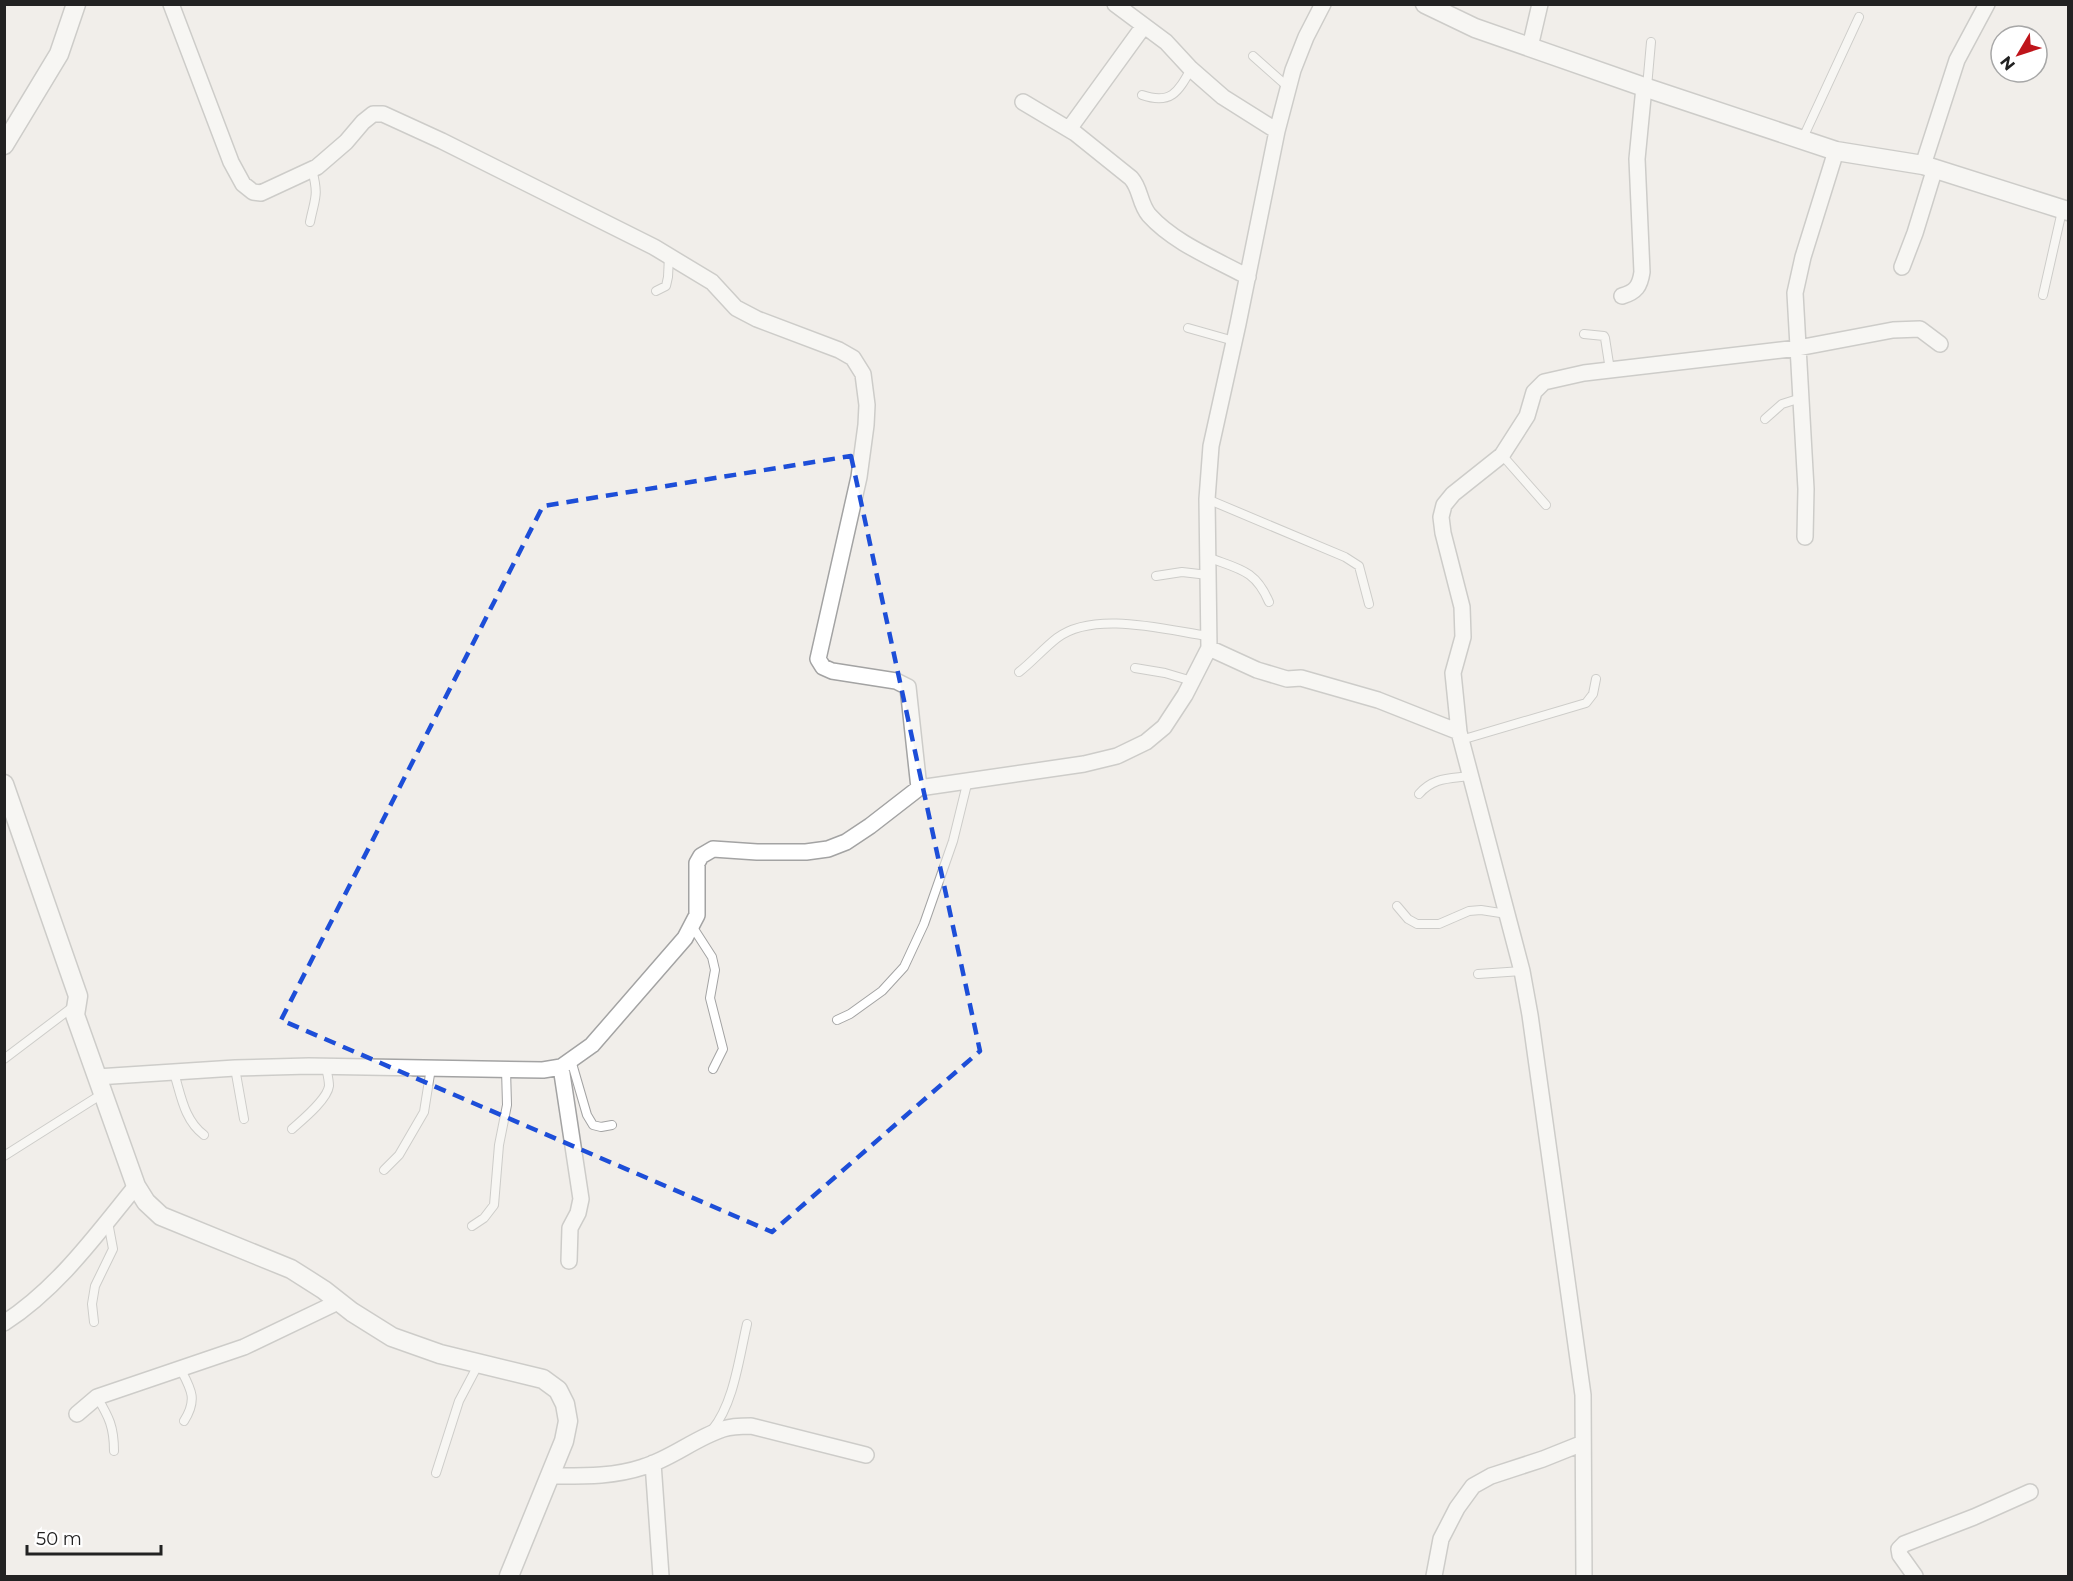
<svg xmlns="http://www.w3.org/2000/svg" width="2073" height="1581" viewBox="0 0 2073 1581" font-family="Montserrat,sans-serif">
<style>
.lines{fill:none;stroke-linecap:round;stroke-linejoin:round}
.service-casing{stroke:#a3a3a3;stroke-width:10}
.minor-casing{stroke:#a3a3a3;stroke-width:18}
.tertiary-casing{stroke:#a3a3a3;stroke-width:21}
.service{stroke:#fff;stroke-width:8}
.minor{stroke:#fff;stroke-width:15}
.tertiary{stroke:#fff;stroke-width:18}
.marked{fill:none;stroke:#1d4ed8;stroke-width:4.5;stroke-dasharray:12 8;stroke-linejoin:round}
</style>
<rect width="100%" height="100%" fill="#f1eeea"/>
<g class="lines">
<g class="service-casing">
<path id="service" d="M 1253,56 L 1288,87
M 1647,87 L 1651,42
M 1142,95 C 1171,105 1178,92 1191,69
M 1802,140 L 1859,17
M 310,222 C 315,197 319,197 312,169
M 656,291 L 666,286 L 668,277 L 669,256
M 2043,295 L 2062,211
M 1188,328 L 1234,341
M 1584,334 L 1604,336 L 1605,338 L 1610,370
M 1765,419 L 1782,404 L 1801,398
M 1502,455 L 1546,505
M 1207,499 L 1345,557 L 1359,566 L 1369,604
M 1207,557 C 1238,569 1255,569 1269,602
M 1156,576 L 1182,572 L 1208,575
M 1135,668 L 1165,673 L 1192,681
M 1019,672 C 1032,662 1044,648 1057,638 C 1094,610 1166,630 1208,636
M 1461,740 L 1586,703 L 1593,694 L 1596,679
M 1419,794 C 1434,777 1449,779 1470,776
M 1397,906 L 1408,919 L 1417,924 L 1439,924 L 1469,911 L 1481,910 L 1507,914
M 692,926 L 712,957 L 715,970 L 710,998 L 723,1049 L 713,1069
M 1478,974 L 1522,971
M 837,1020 L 850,1014 L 882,991 L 904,967 L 924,924 L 953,841 L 968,780
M 4,1059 L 74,1006
M 571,1060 L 587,1115 L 593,1125 L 601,1127 L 612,1125
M 235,1068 L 244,1119
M 174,1073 C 181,1095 184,1120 204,1135
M 292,1129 C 302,1120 327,1100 329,1086 C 329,1080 327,1072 326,1067
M 4,1156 L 102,1094
M 384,1170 L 399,1155 L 424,1112 L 431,1068
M 472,1226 L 484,1218 L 494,1205 L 499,1145 L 507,1105 L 506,1069
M 94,1322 L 92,1304 L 95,1286 L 113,1249 L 108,1222
M 180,1368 C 191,1389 198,1399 184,1421
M 97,1397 C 109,1417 114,1427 114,1451
M 712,1430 C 734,1403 739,1358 747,1324
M 436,1473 L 459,1401 L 478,1365"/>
</g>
<g class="minor-casing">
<path id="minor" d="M 171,4 L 231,162 L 243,184 L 253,192 L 261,193 L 317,167 L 346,142 L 363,122 L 373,114 L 383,114 L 442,141 L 654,247 L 712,282 L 736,308 L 757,319 L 839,350 L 853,358 L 863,374 L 867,405 L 866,425 L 859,477 L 818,659 L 823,667 L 832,671 L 896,681 L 908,687 L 919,788
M 1115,4 L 1166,42 L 1191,69 L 1223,97 L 1277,131
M 1530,47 L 1540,4
M 1023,102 L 1075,133 L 1131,178 C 1141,189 1139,203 1149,215 C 1174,243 1215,259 1248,277
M 1069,129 L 1143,27
M 1923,165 L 1957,60 L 1987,4
M 1902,267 L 1915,233 L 1935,168
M 1622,296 C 1636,292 1640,286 1642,272 L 1637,159 L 1644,87
M 1805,537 L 1806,489 L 1795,293 L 1803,257 L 1836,151
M 1209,648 L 1257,670 L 1287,679 L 1301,678 L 1378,700 L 1459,732
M 561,1067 L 581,1199 L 578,1213 L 570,1228 L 569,1261
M 97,1077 L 235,1068 L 309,1066 L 543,1070 L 561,1067 L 592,1045 L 685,938 L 697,915 L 697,863 L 701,856 L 713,849 L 757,852 L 806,852 L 828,849 L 846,842 L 870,826 L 919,788 L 1084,764 L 1117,756 L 1146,742 L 1164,727 L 1185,695 L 1209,648 L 1207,499 L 1211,446 L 1238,324 L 1277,131 L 1293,70 L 1306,37 L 1323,4
M 4,1323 C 58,1288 96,1235 136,1186
M 77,1414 L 97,1397 L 244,1347 L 338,1302
M 653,1463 L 661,1576
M 551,1476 C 582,1476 613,1477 643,1467 C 671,1459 695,1438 723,1429 C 732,1426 741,1426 751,1426 L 866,1455
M 1434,1576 L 1441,1539 L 1457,1508 L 1473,1486 L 1491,1476 L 1543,1459 L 1583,1443
M 1584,1576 L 1583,1395 L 1530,1015 L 1522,971 L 1459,732 L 1453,673 L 1463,637 L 1462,607 L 1443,533 L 1441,517 L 1444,505 L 1453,494 L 1502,455 L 1527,416 L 1534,392 L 1544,382 L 1584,373 L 1798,348 L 1893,330 L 1920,329 L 1940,344
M 1915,1576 L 1900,1555 L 1899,1549 L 1904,1544 L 1974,1517 L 2030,1492"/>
</g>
<g class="tertiary-casing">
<path id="tertiary" d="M 1425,4 L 1475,28 L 1644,87 L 1836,151 L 1923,165 L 2068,211
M 4,145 L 59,54 L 76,4
M 4,784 L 78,996 L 75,1015 L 136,1186 L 146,1202 L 161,1216 L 291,1269 L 324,1290 L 352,1312 L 392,1337 L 440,1354 L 543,1379 L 558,1390 L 565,1404 L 568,1421 L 564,1441 L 509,1576"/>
</g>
<use href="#service" class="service"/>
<use href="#minor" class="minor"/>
<use href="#tertiary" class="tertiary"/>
</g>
<path d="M0 0H2073V1581H0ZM 851,456 L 980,1051 L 772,1232 L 281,1020 L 543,506 Z" fill="#f1eeea" fill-opacity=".55" fill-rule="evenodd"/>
<path class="marked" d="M 851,456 L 980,1051 L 772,1232 L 281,1020 L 543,506 Z"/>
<rect width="2073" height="1581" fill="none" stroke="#222222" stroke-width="12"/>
<g transform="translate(2019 54) rotate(231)"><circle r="28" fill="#ffffff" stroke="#a7a7a7" stroke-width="1.5"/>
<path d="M0-4.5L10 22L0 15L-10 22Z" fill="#bf151b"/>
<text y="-9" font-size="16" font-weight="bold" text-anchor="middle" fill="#222222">N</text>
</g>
<path d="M27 1545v9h134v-9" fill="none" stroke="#222222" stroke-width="3"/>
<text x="36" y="1545" font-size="18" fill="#222222" stroke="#ffffff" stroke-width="4.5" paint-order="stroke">50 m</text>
</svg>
